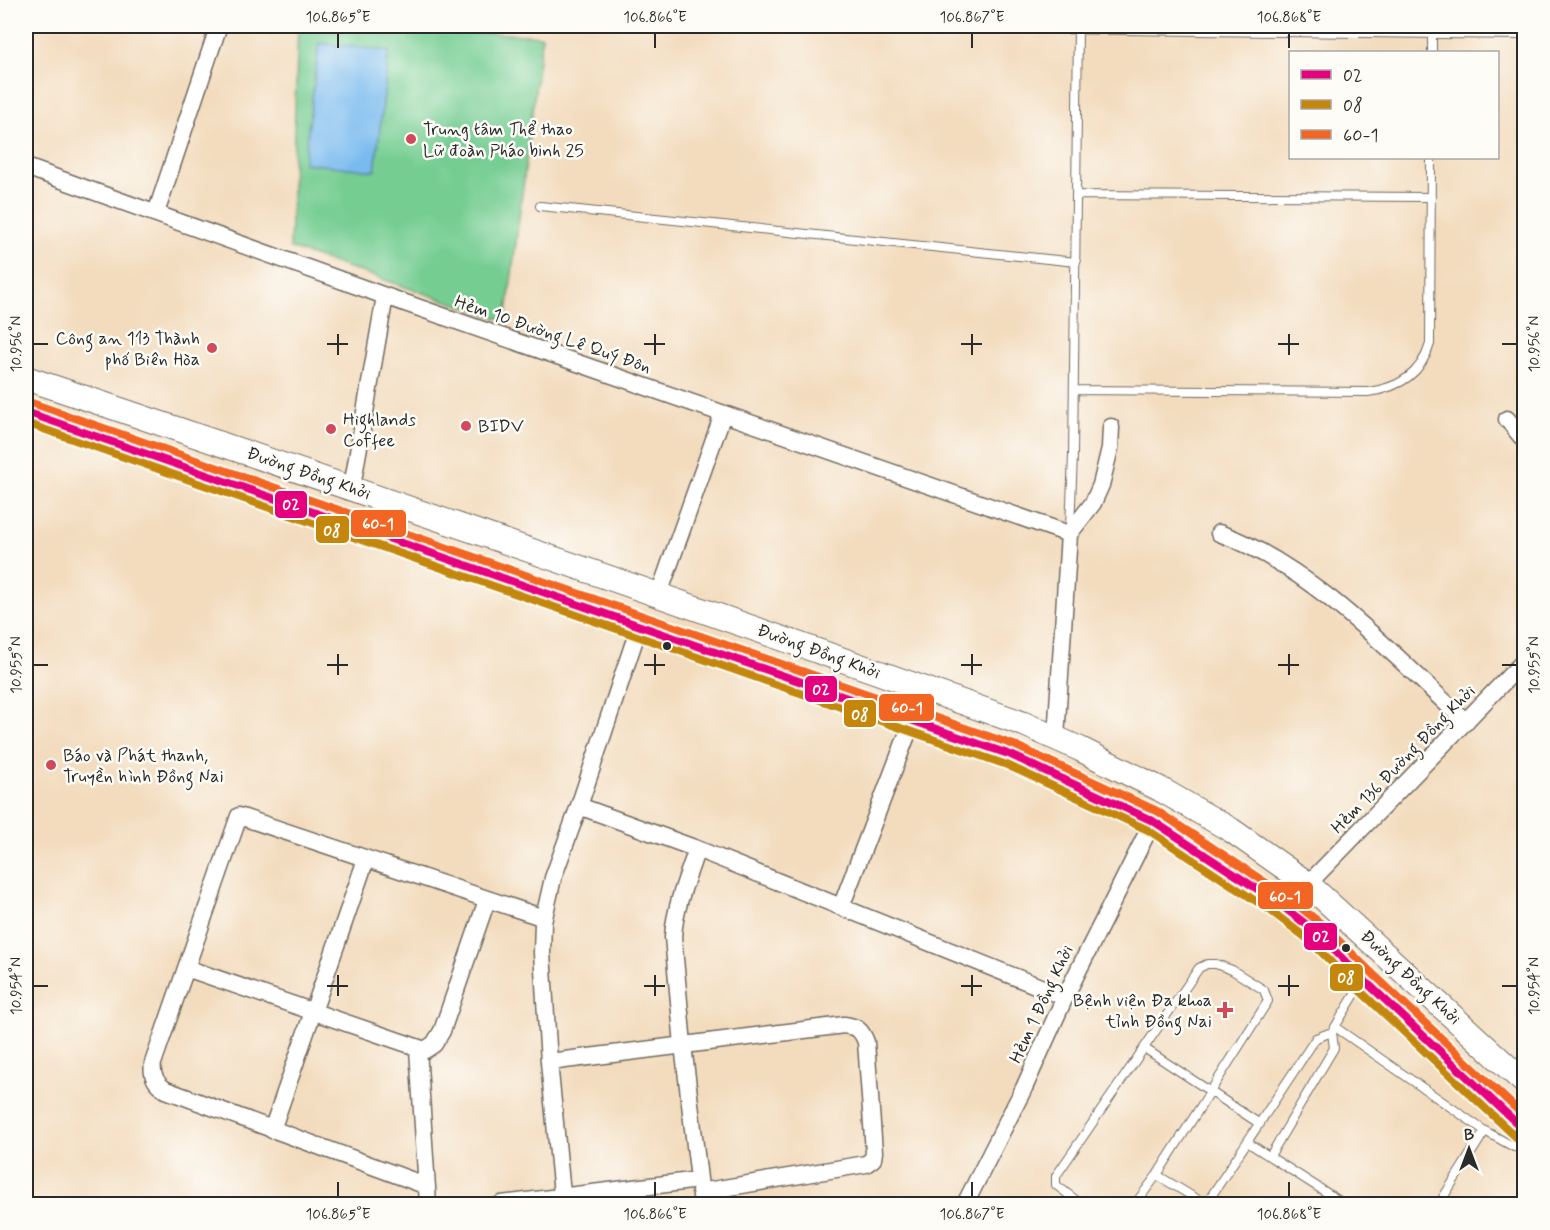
<svg xmlns="http://www.w3.org/2000/svg" width="1550" height="1230" viewBox="0 0 1550 1230" font-family="Mynerve,sans-serif">
<style>
.green{fill:#75cd92;stroke:#507c5e;stroke-width:1.5}
.water{fill:#7abbef;stroke:#52738d;stroke-width:1.5}
.lines{fill:none;stroke-linecap:round;stroke-linejoin:round}
.lane-casing{stroke:#71695e;stroke-width:10}
.street-casing{stroke:#71695e;stroke-width:19}
.secondary-casing{stroke:#71695e;stroke-width:26}
.lane{stroke:#fff;stroke-width:8}
.street{stroke:#fff;stroke-width:16}
.secondary{stroke:#fff;stroke-width:24}
.bus-1-casing{stroke:#fdfcf7;stroke-width:12}
.bus-2-casing{stroke:#fdfcf7;stroke-width:12}
.bus-3-casing{stroke:#fdfcf7;stroke-width:12}
.bus-1{stroke:#e5007d;stroke-width:8}
.bus-2{stroke:#c4870b;stroke-width:8}
.bus-3{stroke:#f26522;stroke-width:8}
.ticks{fill:none;stroke:#2b2b2b;stroke-width:2}
.poi-dot{fill:#d1495b;stroke:#fdfcf7;stroke-width:2}
.bus-dot{fill:#2b2b2b;stroke:#fdfcf7;stroke-width:2}
.labels{text-anchor:middle;stroke-width:5;stroke-linejoin:round;paint-order:stroke}
.poi-label{font-size:18px;fill:#2b2b2b;stroke:#fdfcf7;text-anchor:start}
.street-label{font-size:18px;fill:#2b2b2b;stroke:#fdfcf7}
.line-badge{stroke:#fdfcf7;stroke-width:2}
.badge-label{font-size:16px;text-anchor:middle;font-weight:bold;fill:#fff}
.neatline{fill:none;stroke:#2b2b2b;stroke-width:2}
.ticks-label{font-size:15px;text-anchor:middle;fill:#2b2b2b}
</style>
<rect width="100%" height="100%" fill="#fdfcf7"/>
<filter id="ink" filterUnits="userSpaceOnUse"><feTurbulence type="fractalNoise" baseFrequency=".0167" numOctaves="2"/><feDisplacementMap in="SourceGraphic" scale="12" xChannelSelector="R" yChannelSelector="G"/><feConvolveMatrix kernelMatrix="1 2 1 2 8 2 1 2 1" color-interpolation-filters="sRGB"/></filter>
<filter id="wash" filterUnits="userSpaceOnUse"><feTurbulence type="fractalNoise" baseFrequency=".008" numOctaves="4" result="noise"/><feDisplacementMap in="SourceGraphic" scale="24" xChannelSelector="R" yChannelSelector="G"/><feGaussianBlur stdDeviation="1.35" result="paint"/><feColorMatrix in="noise" values="0 0 0 0 0 0 0 0 0 0 0 0 0 0 0 0 0 1.4 0 .05"/><feComposite in="paint" operator="in"/></filter>
<g filter="url(#wash)">
<rect width="100%" height="100%" fill="#f3dcbe"/>
<path class="green" d="M 298,26 L 369,26 L 542,36 L 506,321 L 290,248 Z"/>
<path class="water" d="M 319,43 L 389,51 L 375,171 L 304,163 Z"/>
</g>
<g filter="url(#ink)">
<g class="lines">
<g class="lane-casing">
<path id="lane" d="M 801,26 L 1524,35
M 1432,52 L 1432,26
M 1076,195 L 1431,197
M 540,206 L 1076,262
M 1074,390 L 1368,392 C 1398,388 1421,375 1430,344 L 1431,158
M 1070,528 L 1073,455 L 1078,26
M 1335,1027 L 1485,1131 L 1514,1147 L 1524,1148
M 1144,1048 L 1260,1124
M 1247,1142 L 1338,1200 L 1341,1204
M 1270,1156 L 1334,1048 L 1332,1032
M 1157,1175 L 1205,1204
M 1081,1204 L 1056,1185 L 1056,1176 L 1199,968 L 1207,964 L 1216,964 L 1232,970 L 1264,990 L 1268,1001 L 1157,1175 L 1135,1204
M 1206,1204 L 1316,1038 L 1332,1032 L 1363,981
M 1439,1204 L 1485,1131"/>
</g>
<g class="street-casing">
<path id="street" d="M 26,167 L 385,296 L 1069,534
M 156,213 L 218,28
M 1507,419 L 1524,440
M 352,487 L 385,296
M 1219,533 C 1310,565 1396,657 1466,722
M 659,594 L 723,414
M 1056,738 L 1069,534 L 1093,503 L 1101,485 L 1110,448 L 1111,427
M 579,806 L 697,849 L 1065,997
M 697,849 C 687,878 675,906 673,937 L 683,1045 L 702,1204
M 1308,884 L 1524,661
M 841,907 L 912,722
M 186,968 L 425,1050 L 434,1044 L 442,1031 L 487,900
M 418,1049 L 428,1204
M 549,1062 L 844,1025 C 857,1027 861,1029 866,1042 L 874,1152 L 873,1159 L 866,1164 L 700,1192
M 272,1130 L 366,859
M 427,1186 L 166,1090 C 156,1084 151,1075 153,1063 L 239,816 L 544,918
M 501,1204 L 699,1180
M 563,1204 L 549,1062 L 542,953 L 543,922 L 553,878 L 579,806 L 639,627
M 965,1204 L 1024,1088 L 1065,997 L 1153,821"/>
</g>
<g class="secondary-casing">
<path id="secondary" d="M 26,378 C 359,490 692,606 1024,724 L 1080,749 L 1160,789 L 1231,830 L 1308,884 L 1524,1082
M 26,412 L 639,627 L 1011,755 L 1153,821 L 1277,902 L 1316,932 L 1364,980 L 1524,1130"/>
</g>
<use href="#lane" class="lane"/>
<use href="#street" class="street"/>
<use href="#secondary" class="secondary"/>
<g class="bus-1-casing">
<path id="bus-1" d="M 26,412 L 1011,755 L 1153,821 L 1277,902 L 1316,932 L 1364,980 L 1524,1130"/>
</g>
<g class="bus-2-casing">
<path id="bus-2" d="M 26,423 L 1007,765 L 1148,830 L 1271,911 L 1309,940 L 1357,988 L 1517,1138"/>
</g>
<g class="bus-3-casing">
<path id="bus-3" d="M 29,402 L 1014,745 L 1157,811 L 1283,894 L 1323,925 L 1371,972 L 1524,1116"/>
</g>
<use href="#bus-1" class="bus-1"/>
<use href="#bus-2" class="bus-2"/>
<use href="#bus-3" class="bus-3"/>
</g>
</g>
<path class="ticks" d="M 338,33 L 338,48M 655,33 L 655,48M 972,33 L 972,48M 1289,33 L 1289,48M 338,334 L 338,355M 655,334 L 655,355M 972,334 L 972,355M 1289,334 L 1289,355M 33,344 L 48,344M 327,344 L 348,344M 644,344 L 665,344M 961,344 L 982,344M 1278,344 L 1299,344M 1502,344 L 1517,344M 338,654 L 338,675M 655,654 L 655,675M 972,654 L 972,675M 1289,654 L 1289,675M 33,665 L 48,665M 327,665 L 348,665M 644,665 L 665,665M 961,665 L 982,665M 1278,665 L 1299,665M 1502,665 L 1517,665M 338,975 L 338,996M 655,975 L 655,996M 972,975 L 972,996M 1289,975 L 1289,996M 33,986 L 48,986M 327,986 L 348,986M 644,986 L 665,986M 961,986 L 982,986M 1278,986 L 1299,986M 1502,986 L 1517,986M 338,1182 L 338,1197M 655,1182 L 655,1197M 972,1182 L 972,1197M 1289,1182 L 1289,1197"/>
<g class="poi-dot">
<circle cx="411" cy="139" r="6"/>
<circle cx="212" cy="348" r="6"/>
<circle cx="466" cy="426" r="6"/>
<circle cx="331" cy="429" r="6"/>
<circle cx="51" cy="765" r="6"/>
<path d="M1222 1001h6v6h6v6h-6v6h-6v-6h-6v-6h6z"/>
</g>
<g class="bus-dot">
<circle cx="667" cy="646" r="5"/>
<circle cx="1346" cy="948" r="5"/>
</g>
<g class="labels">
<g class="poi-label">
<text x="423" y="135">Trung tâm Thể thao<tspan x="423" dy="21">Lữ đoàn Pháo binh 25</tspan></text>
<text x="200" y="344" text-anchor="end">Công an 113 Thành<tspan x="200" dy="21">phố Biên Hòa</tspan></text>
<text x="343" y="425">Highlands<tspan x="343" dy="21">Coffee</tspan></text>
<text x="478" y="432">BIDV</text>
<text x="63" y="761">Báo và Phát thanh,<tspan x="63" dy="21">Truyền hình Đồng Nai</tspan></text>
<text x="1212" y="1006" text-anchor="end">Bệnh viện Đa khoa<tspan x="1212" dy="21">tỉnh Đồng Nai</tspan></text>
</g>
<g class="street-label">
<text transform="translate(553 334) rotate(19)" y="6">Hẻm 10 Đường Lê Quý Đôn</text>
<text transform="translate(309 473) rotate(19)" y="6">Đường Đồng Khởi</text>
<text transform="translate(819 651) rotate(20)" y="6">Đường Đồng Khởi</text>
<text transform="translate(1403 759) rotate(-46)" y="6">Hẻm 136 Đường Đồng Khởi</text>
<text transform="translate(1411 977) rotate(43)" y="6">Đường Đồng Khởi</text>
<text transform="translate(1041 1004) rotate(-65)" y="6">Hẻm 1 Đồng Khởi</text>
</g>
</g>
<g class="line-badge">
<rect x="274" y="490" width="34" height="29" rx="6" fill="#e5007d"/>
<rect x="350" y="509" width="57" height="29" rx="6" fill="#f26522"/>
<rect x="315" y="515" width="35" height="29" rx="6" fill="#c4870b"/>
<rect x="804" y="675" width="34" height="28" rx="6" fill="#e5007d"/>
<rect x="878" y="693" width="57" height="29" rx="6" fill="#f26522"/>
<rect x="843" y="699" width="34" height="29" rx="6" fill="#c4870b"/>
<rect x="1257" y="881" width="57" height="29" rx="6" fill="#f26522"/>
<rect x="1303" y="922" width="35" height="29" rx="6" fill="#e5007d"/>
<rect x="1329" y="963" width="35" height="29" rx="6" fill="#c4870b"/>
</g>
<g class="badge-label">
<text x="291" y="510">02</text>
<text x="378" y="529">60-1</text>
<text x="332" y="536">08</text>
<text x="821" y="695">02</text>
<text x="907" y="713">60-1</text>
<text x="860" y="720">08</text>
<text x="1285" y="902">60-1</text>
<text x="1321" y="942">02</text>
<text x="1346" y="983">08</text>
</g>
<rect width="1550" height="1230" fill="none" stroke="#fdfcf7" stroke-width="66"/>
<rect x="1289" y="51" width="210" height="108" fill="#fdfcf7" stroke="#a9a8a5" stroke-width="1.5"/>
<rect x="1301" y="70" width="30" height="9" fill="#e5007d" stroke="#a9a8a5" stroke-width="1.5"/>
<text x="1343" y="81" font-size="18" fill="#2b2b2b">02</text>
<rect x="1301" y="100" width="30" height="9" fill="#c4870b" stroke="#a9a8a5" stroke-width="1.5"/>
<text x="1343" y="111" font-size="18" fill="#2b2b2b">08</text>
<rect x="1301" y="130" width="30" height="9" fill="#f26522" stroke="#a9a8a5" stroke-width="1.5"/>
<text x="1343" y="141" font-size="18" fill="#2b2b2b">60-1</text>
<g transform="translate(1469 1149)" stroke="#fdfcf7" stroke-width="4.5" paint-order="stroke">
<path d="M0-4.5L10 22L0 15L-10 22Z" fill="#2b2b2b"/>
<text y="-9" font-size="16" font-weight="bold" text-anchor="middle" fill="#2b2b2b">B</text>
</g>
<rect x="33" y="33" width="1484" height="1164" class="neatline"/>
<g class="ticks-label">
<text x="338" y="22">106.865°E</text>
<text x="655" y="22">106.866°E</text>
<text x="972" y="22">106.867°E</text>
<text x="1289" y="22">106.868°E</text>
<text transform="translate(16 344) rotate(-90)" y="5">10.956°N</text>
<text transform="translate(1534 344) rotate(-90)" y="5">10.956°N</text>
<text transform="translate(16 665) rotate(-90)" y="5">10.955°N</text>
<text transform="translate(1534 665) rotate(-90)" y="5">10.955°N</text>
<text transform="translate(16 986) rotate(-90)" y="5">10.954°N</text>
<text transform="translate(1534 986) rotate(-90)" y="5">10.954°N</text>
<text x="338" y="1219">106.865°E</text>
<text x="655" y="1219">106.866°E</text>
<text x="972" y="1219">106.867°E</text>
<text x="1289" y="1219">106.868°E</text>
</g>
</svg>
